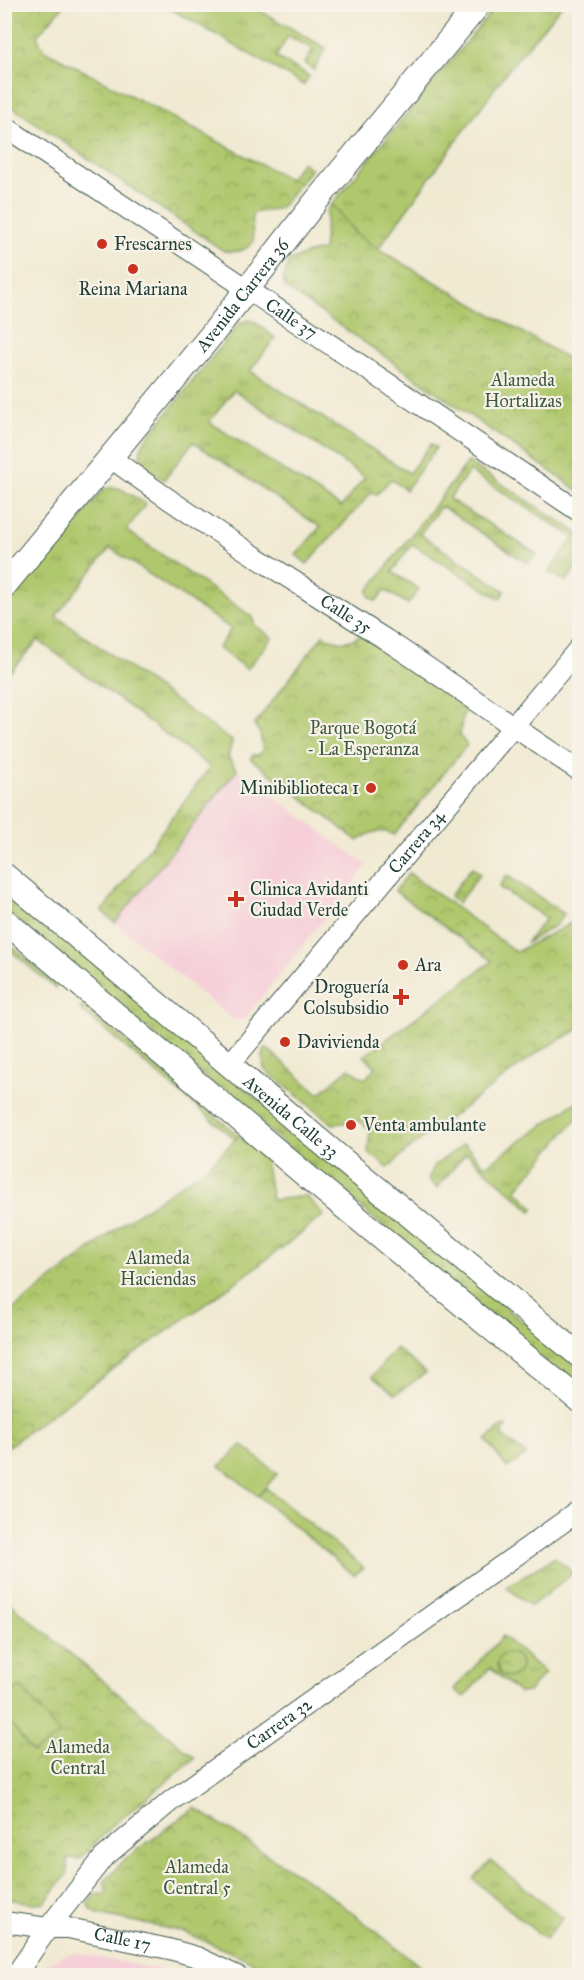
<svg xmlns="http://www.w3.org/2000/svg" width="584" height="1980" viewBox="0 0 584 1980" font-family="'IM FELL Great Primer',serif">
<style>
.built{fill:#f6cfd9}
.grass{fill:url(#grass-tufts);stroke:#688250;stroke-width:1.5;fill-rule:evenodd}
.park{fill:url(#park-crowns);stroke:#688250;stroke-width:1.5}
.pitch{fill:#b0c86d;stroke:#688250;stroke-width:1.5}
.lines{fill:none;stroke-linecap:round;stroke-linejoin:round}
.minor-casing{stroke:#3e574c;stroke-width:22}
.major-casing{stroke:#3e574c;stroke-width:26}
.minor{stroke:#fff;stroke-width:20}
.major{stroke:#fff;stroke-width:24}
.poi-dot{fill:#c8321e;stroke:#f7f3e8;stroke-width:2}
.labels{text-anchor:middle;stroke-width:4.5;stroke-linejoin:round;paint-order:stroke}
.poi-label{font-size:18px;fill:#1f3d34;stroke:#f7f3e8;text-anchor:start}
.street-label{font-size:18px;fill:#1f3d34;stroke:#f7f3e8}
.park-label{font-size:18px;fill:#3c593f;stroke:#f7f3e8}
</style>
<defs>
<pattern id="grass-tufts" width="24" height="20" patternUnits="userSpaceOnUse" patternTransform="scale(1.5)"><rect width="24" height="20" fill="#b0c86d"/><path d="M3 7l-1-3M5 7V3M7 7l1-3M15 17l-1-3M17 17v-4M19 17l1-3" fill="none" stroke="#8fa45a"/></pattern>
<pattern id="park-crowns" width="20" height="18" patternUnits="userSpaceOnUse" patternTransform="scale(1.5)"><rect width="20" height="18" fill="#b0c86d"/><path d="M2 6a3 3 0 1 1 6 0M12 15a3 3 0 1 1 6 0" fill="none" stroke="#8fa45a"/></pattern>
</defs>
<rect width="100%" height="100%" fill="#f7f3e8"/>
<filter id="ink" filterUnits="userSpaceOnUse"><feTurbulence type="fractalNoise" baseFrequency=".0167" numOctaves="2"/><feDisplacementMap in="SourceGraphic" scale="12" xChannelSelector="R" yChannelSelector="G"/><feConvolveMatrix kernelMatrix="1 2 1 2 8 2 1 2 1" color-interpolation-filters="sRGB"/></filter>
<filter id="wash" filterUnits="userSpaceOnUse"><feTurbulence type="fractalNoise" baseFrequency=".008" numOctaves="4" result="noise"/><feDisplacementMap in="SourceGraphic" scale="24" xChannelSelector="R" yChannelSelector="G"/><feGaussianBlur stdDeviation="1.35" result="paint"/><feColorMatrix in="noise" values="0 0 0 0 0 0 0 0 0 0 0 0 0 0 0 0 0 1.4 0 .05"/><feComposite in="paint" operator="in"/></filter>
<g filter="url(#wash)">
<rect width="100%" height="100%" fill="#f1ead3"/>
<path class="built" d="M 237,770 L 367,865 L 244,1019 L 236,1020 L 230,1017 L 115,923 Z
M 76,1953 L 178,1974 L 181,1975 L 38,1975 L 43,1966 L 62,1956 Z"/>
<path class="grass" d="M 164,5 L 250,5 L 326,48 L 314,70 L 305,64 L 313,49 L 288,36 L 276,57 L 309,76 L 304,85 Z
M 497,5 L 562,5 L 508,70 L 378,249 L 356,234 L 332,204 Z
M 249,320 L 255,322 L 275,338 L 250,371 L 409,473 L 431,444 L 436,448 L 406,490 L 391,479 L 376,495 L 372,492 L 307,564 L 296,555 L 320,527 L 193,442 L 164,480 C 145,468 131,459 147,438 L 240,323 ZM 234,390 L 365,477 L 341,507 L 209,422 Z
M 468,462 L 579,534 L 579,564 L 566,581 L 549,572 L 574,537 L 469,471 L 449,499 L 537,554 L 527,563 L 441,506 L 420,534 L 505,591 L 500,599 L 412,544 L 392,572 L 419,589 L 408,604 L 385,590 L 376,601 L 370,597 L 368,591 Z
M 114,487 L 121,489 L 146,504 L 126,530 L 251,616 L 255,625 L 272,638 L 247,669 L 218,648 L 231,629 L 110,548 L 56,616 L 232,741 L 228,757 L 237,770 L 115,923 L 102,911 L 210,767 L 38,640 L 4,679 L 5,608 L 104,489 Z
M 472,867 L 480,874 L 458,903 L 450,896 Z
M 507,875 L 564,914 L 556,925 L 526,943 L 546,918 L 499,887 Z
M 4,887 L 579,1369 L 579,1390 L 5,910 Z
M 4,939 L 56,984 L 55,988 L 5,946 Z
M 84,1006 L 239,1136 L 235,1139 L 80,1009 Z
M 579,1100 L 579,1116 L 516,1190 L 534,1208 L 532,1211 L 466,1153 L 437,1188 L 428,1180 L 434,1166 L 464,1144 L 485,1166 Z
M 396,1348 L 426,1373 L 396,1394 L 372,1377 Z
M 507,1426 L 501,1435 L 526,1455 L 507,1468 L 486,1440 L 501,1427 Z
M 266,1488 L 364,1568 L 354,1575 L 258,1496 Z
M 555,1557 L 573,1573 L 531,1606 L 506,1587 Z
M 503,1636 L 545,1673 L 528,1692 L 519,1693 L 490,1668 L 464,1697 L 454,1689 Z
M 491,1861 L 563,1918 L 545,1939 L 473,1879 Z"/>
<path class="park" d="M 4,5 L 64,5 L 37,36 L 44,50 L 289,179 L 302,162 L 311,169 L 280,208 L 254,213 L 252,215 L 253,242 C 245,252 235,253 224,251 L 5,102 Z
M 332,204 L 356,234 L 378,249 L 579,365 L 579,491 L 286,288 L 283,281 L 288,262 L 308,253 L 323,250 L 327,211 Z
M 323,635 C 338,643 347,644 361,635 L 466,708 L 462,719 L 460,736 L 467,745 L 394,835 C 381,828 369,832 358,841 L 251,759 L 253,755 L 259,755 L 263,749 L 260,733 L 254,725 Z
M 409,873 L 516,952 L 579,919 L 579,1029 L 541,1050 L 411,1147 L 388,1168 L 368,1152 L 370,1130 L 360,1121 L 333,1124 L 264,1069 L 263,1057 L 265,1047 L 319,1094 L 349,1068 L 365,1079 L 376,1067 L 364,1056 L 492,961 L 395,891 Z
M 239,1136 L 265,1159 L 272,1200 L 306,1196 L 324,1215 C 221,1298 109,1368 5,1449 L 5,1316 L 125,1222 L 206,1168 Z
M 4,1598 L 195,1758 L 113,1825 L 80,1859 L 67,1858 L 68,1873 L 45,1902 L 34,1903 L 5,1899 Z
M497 1665a12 12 0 1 1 24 0a12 12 0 1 1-24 0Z
M 195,1808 L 327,1893 L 431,1975 L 272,1975 L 249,1960 L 184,1932 L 98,1914 L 91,1910 L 88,1905 L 94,1894 L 107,1892 L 104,1882 L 125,1859 Z"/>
<path class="pitch" d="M 242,1445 L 277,1474 L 258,1496 L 220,1466 Z
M 21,1687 L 60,1734 L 33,1753 L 5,1717 L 5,1699 Z"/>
</g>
<g filter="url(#ink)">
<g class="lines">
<g class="minor-casing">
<g id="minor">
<path id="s1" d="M 4,126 L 580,512"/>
<path id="s2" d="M 111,458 C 200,524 295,581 388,641 C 452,683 515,729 580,771"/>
<path id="s3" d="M 230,1064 L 580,647"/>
<path id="s4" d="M 4,1922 L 48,1928 L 68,1928 L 169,1949 L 197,1957 L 237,1976"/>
<path id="s5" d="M 15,1976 L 48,1928 L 103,1858 L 172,1800 L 580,1510"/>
</g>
</g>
<g class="major-casing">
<g id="major">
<path id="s6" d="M 4,586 L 213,333 L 317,200 L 479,4"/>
<path id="s7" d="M 4,875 L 333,1152 L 580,1356"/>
<path d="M 4,920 L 309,1178 L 580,1401"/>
</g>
</g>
<use href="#minor" class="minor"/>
<use href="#major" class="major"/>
</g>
</g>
<g class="poi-dot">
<circle cx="102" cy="244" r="6"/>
<circle cx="133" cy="269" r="6"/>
<circle cx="371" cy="788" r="6"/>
<path d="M233 890h6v6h6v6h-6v6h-6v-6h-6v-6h6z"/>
<circle cx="403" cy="965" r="6"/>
<path d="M398 988h6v6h6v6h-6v6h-6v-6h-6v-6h6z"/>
<circle cx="285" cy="1042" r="6"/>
<circle cx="351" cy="1125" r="6"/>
</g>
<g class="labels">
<g class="poi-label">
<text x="114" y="250">Frescarnes</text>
<text x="133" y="295" text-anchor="middle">Reina Mariana</text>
<text x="359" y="794" text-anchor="end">Minibiblioteca 1</text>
<text x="250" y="895">Clinica Avidanti<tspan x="250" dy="21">Ciudad Verde</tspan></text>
<text x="415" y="971">Ara</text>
<text x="389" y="993" text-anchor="end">Droguería<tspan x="389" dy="21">Colsubsidio</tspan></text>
<text x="297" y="1048">Davivienda</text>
<text x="363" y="1131">Venta ambulante</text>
</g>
<g class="street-label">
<text dy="6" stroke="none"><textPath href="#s6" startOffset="376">Avenida Carrera 36</textPath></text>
<text dy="6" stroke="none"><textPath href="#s1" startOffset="346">Calle 37</textPath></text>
<text dy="6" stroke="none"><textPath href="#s2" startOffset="282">Calle 35</textPath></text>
<text dy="6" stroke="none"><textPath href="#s3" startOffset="290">Carrera 34</textPath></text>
<text dy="6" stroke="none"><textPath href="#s7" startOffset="375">Avenida Calle 33</textPath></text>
<text dy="6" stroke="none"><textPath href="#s5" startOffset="369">Carrera 32</textPath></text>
<text dy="6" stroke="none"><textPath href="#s4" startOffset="120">Calle 17</textPath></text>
</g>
<g class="park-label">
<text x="523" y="386">Alameda<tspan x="523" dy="21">Hortalizas</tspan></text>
<text x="363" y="734">Parque Bogotá<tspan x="363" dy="21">- La Esperanza</tspan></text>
<text x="158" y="1264">Alameda<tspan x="158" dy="21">Haciendas</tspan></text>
<text x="78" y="1753">Alameda<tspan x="78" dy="21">Central</tspan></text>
<text x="197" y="1873">Alameda<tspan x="197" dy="21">Central 5</tspan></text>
</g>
</g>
<rect width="584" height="1980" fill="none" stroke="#f7f3e8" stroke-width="24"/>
</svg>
